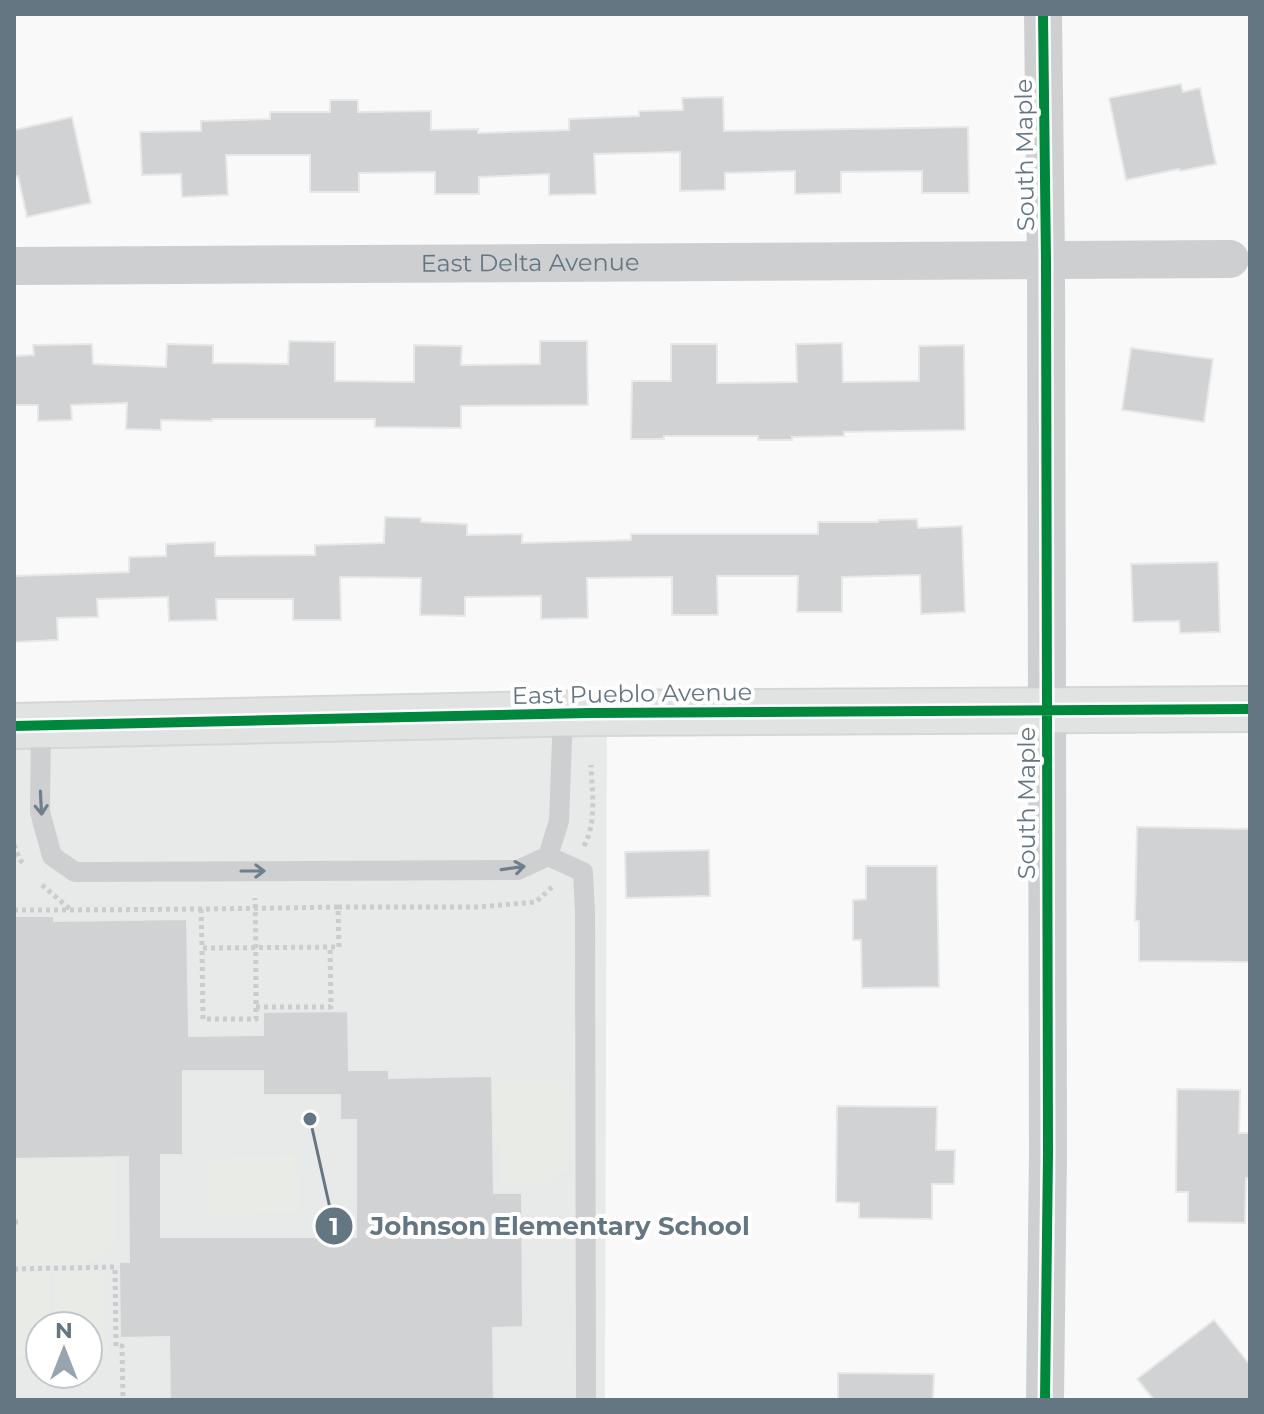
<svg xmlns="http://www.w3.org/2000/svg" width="1264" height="1414" viewBox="0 0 1264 1414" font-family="Montserrat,sans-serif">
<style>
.built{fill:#e8e9e9;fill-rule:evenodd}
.green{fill:#e8ebe6}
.building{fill:#d0d2d3;stroke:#e8e8e8;stroke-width:2;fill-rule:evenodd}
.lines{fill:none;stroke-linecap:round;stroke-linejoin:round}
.secondary-casing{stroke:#d5d6d7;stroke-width:48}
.path{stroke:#cbcccd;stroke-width:5;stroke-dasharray:4 4;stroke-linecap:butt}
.lane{stroke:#cecfd0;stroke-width:20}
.street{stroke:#cecfd0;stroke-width:38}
.secondary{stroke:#e1e2e2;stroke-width:44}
.cycleway-casing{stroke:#fff;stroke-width:15}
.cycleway{stroke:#00873e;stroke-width:10}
.oneway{stroke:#707f8b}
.labels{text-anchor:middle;stroke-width:8;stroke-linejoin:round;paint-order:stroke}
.street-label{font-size:24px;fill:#657683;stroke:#fff}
.leader{fill:none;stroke:#657683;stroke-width:3}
.callout-dot{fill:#657683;stroke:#fff;stroke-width:3}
.mark-label{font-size:24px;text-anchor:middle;font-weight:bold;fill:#fff}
.callout-label{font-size:26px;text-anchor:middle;font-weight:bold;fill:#657683;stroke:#fff;stroke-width:8;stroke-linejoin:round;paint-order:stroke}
</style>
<rect width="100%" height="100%" fill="#f9f9f9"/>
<path class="built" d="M 607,713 L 605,1400 L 14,1400 L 14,726 ZM 40,1326 L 88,1326 L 88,1374 L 40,1374 Z"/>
<path class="green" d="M 492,1080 L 567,1080 L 567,1172 L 555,1172 L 555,1183 L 501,1184 L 500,1144 L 493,1144 Z
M 298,1155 L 300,1212 L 209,1216 L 206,1158 Z
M 115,1158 L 115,1246 L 86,1264 L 14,1265 L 14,1159 Z
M 106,1273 L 107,1357 L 88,1357 L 88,1326 L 54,1326 L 54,1274 Z
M 14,1274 L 49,1274 L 50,1326 L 40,1326 L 40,1357 L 14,1357 Z"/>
<path class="building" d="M 1181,84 L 1183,92 L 1200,88 L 1216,164 L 1180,171 L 1179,169 L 1126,180 L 1109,98 Z
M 723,97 L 724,131 L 968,127 L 969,193 L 922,193 L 922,171 L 841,172 L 841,193 L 795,194 L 795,171 L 725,173 L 725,190 L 680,191 L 680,152 L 594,154 L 596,194 L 549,195 L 549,174 L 479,177 L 479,194 L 435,194 L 435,172 L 359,173 L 359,192 L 310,192 L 310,155 L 226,155 L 228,195 L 182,197 L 181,174 L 142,175 L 140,132 L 201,131 L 201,121 L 270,119 L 270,112 L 330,112 L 330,100 L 358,100 L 358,112 L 431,111 L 431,130 L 478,129 L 478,133 L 569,130 L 569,119 L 639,116 L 639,111 L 683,110 L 682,98 Z
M 72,117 L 91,203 L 27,217 L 18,176 L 14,177 L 14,130 Z
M 289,341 L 335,342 L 335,381 L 414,382 L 414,345 L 462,346 L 461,365 L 540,364 L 540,341 L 587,341 L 588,405 L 461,406 L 461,428 L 375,427 L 375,419 L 212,419 L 212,421 L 161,420 L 161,430 L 126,429 L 127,403 L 71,405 L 72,420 L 38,421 L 38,405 L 14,405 L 14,356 L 34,355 L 33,345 L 92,344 L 93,364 L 166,367 L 167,344 L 213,345 L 213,363 L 288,364 Z
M 842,343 L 843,382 L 919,381 L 919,346 L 964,345 L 965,430 L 844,432 L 844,436 L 792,437 L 792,440 L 758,440 L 758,436 L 664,436 L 664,439 L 631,439 L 632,381 L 671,381 L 671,344 L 717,344 L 717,383 L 797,382 L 796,344 Z
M 1131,348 L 1213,359 L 1204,422 L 1122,410 Z
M 385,517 L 421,518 L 421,522 L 467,524 L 467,535 L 522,534 L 522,543 L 631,540 L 631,534 L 818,534 L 818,522 L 878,522 L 878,520 L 917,519 L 918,528 L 962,526 L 965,612 L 921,614 L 920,575 L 842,577 L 842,612 L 797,612 L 798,576 L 717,576 L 718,615 L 672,615 L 672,577 L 587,578 L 588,618 L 541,619 L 541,596 L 465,597 L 465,616 L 420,615 L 421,578 L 340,577 L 341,620 L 293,620 L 293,599 L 216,599 L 217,620 L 169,621 L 168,597 L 97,599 L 98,617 L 57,618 L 58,640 L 14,642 L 14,576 L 129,572 L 129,557 L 166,556 L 166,544 L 215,542 L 215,556 L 315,555 L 315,545 L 384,543 Z
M 1218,562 L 1220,632 L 1180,633 L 1179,621 L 1133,622 L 1131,564 Z
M 1137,827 L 1250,829 L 1250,962 L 1139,961 L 1139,921 L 1135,921 Z
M 709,850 L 710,896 L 626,898 L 625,852 Z
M 866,866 L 937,866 L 939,987 L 862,988 L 861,940 L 853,940 L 853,900 L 866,899 Z
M 14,916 L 54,916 L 54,921 L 187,919 L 189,1036 L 263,1035 L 263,1012 L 348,1011 L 349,1070 L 389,1070 L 389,1078 L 492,1076 L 494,1193 L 522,1193 L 523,1327 L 493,1328 L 494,1400 L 170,1400 L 169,1337 L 120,1338 L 119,1262 L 129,1262 L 128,1157 L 14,1159 ZM 183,1071 L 263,1071 L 263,1095 L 340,1095 L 340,1120 L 356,1120 L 356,1237 L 161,1237 L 161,1155 L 183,1155 Z
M 1177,1089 L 1240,1090 L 1239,1133 L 1250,1133 L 1250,1178 L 1246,1178 L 1245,1223 L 1188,1222 L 1188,1192 L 1176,1192 Z
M 837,1106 L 937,1107 L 936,1150 L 955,1150 L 954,1184 L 932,1184 L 932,1219 L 859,1218 L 859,1203 L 836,1202 Z
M 1214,1320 L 1250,1365 L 1250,1400 L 1154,1400 L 1137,1379 Z
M 838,1373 L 934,1374 L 933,1400 L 838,1400 Z"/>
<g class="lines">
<g class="secondary-casing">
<path id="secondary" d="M 14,726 L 589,713 L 1250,709"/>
</g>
<path class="path" d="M 14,845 L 20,860 L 25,865
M 584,846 C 597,822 592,792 591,765
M 42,885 L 71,910
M 338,907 L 478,907 L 536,902 L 554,885
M 201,909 L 202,948
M 14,910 C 122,910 230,909 338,907 L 339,947 L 202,948 L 203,1019 L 256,1019 C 256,979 256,939 255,898
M 256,1007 L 331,1007 L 330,947
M 14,1222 L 21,1222
M 14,1269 L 115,1267 L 116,1346 L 122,1346 L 123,1400"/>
<path class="lane" d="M 41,725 L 40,812 L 52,856 L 75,872 L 518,870 L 548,856 L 559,821 L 563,714
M 548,856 L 583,872 L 585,913 L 586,1400"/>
<g class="street">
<path d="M 1043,14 L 1046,261 L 1048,1153 L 1045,1400"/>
<path id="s1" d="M 14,266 L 1230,259"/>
</g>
<use href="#secondary" class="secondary"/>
<g class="cycleway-casing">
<path id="cycleway" d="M 1043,14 L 1046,261 L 1048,1153 L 1045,1400
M 14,726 L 589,713 L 1250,709"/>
</g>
<use href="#cycleway" class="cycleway"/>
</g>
<defs><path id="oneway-shaft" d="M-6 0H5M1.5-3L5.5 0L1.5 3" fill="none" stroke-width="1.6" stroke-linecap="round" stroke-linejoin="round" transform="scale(2)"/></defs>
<g class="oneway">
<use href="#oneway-shaft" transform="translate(41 803) rotate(87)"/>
<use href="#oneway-shaft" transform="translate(513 868) rotate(-8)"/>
<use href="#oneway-shaft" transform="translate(253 871)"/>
</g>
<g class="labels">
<g class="street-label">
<text transform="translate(1025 155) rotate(-91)" y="8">South Maple</text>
<text dy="8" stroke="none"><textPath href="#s1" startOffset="516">East Delta Avenue</textPath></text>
<text transform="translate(632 694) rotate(-1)" y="8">East Pueblo Avenue</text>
<text transform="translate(1027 803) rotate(-90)" y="8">South Maple</text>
</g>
</g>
<path class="leader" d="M310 1119L334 1226"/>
<g class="callout-dot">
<circle cx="310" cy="1119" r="8"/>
<circle cx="334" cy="1226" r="20"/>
</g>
<g class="mark-label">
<text x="334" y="1235">1</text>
</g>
<g class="callout-label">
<text x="560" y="1235">Johnson Elementary School</text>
</g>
<rect width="1264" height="1414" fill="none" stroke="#657683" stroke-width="32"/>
<g transform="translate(64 1350)"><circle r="38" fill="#ffffff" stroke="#c1c8cd" stroke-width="2"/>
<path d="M0-6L14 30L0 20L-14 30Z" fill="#99a4ac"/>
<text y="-12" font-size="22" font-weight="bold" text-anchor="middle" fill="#657683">N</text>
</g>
</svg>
